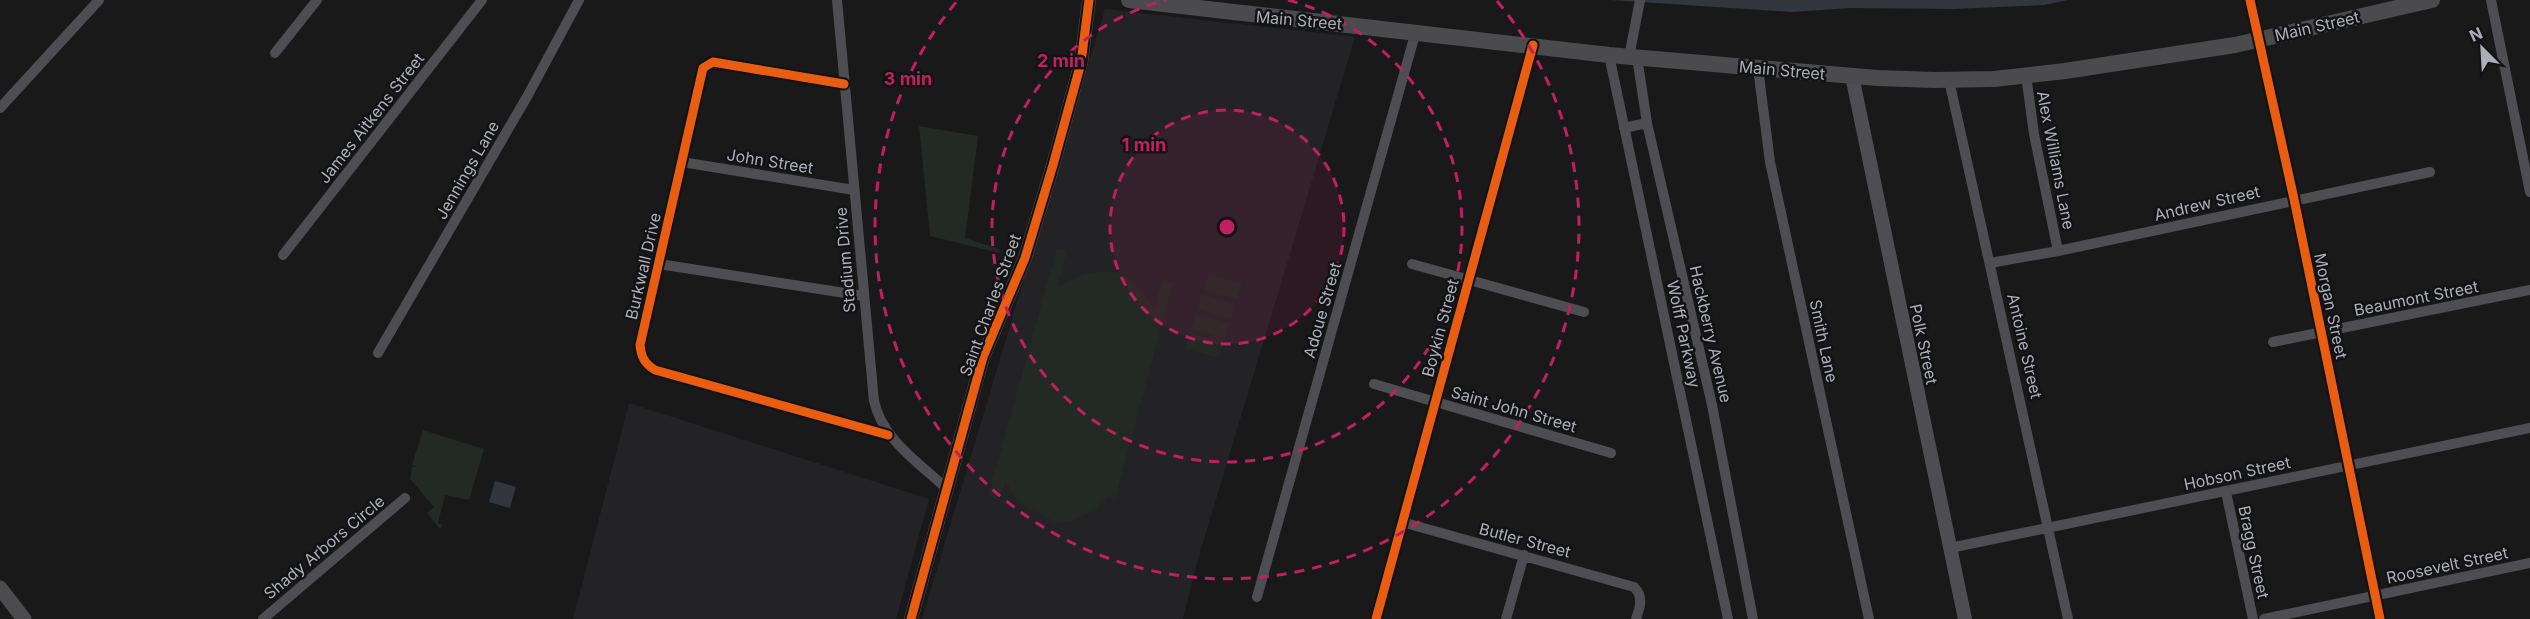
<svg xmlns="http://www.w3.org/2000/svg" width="2530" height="619" viewBox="0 0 2530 619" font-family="Inter,sans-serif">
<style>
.built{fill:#232325}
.green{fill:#232924}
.water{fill:#31373d}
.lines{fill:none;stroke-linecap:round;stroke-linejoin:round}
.minor{stroke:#4e4e52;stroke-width:10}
.tertiary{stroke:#4e4e52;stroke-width:14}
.secondary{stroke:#4c4c4f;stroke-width:15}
.primary{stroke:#4b4b4d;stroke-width:16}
.cycleway-casing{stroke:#131315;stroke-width:13}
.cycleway{stroke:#e95d12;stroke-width:9}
.ring{fill:none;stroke:#c12060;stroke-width:3;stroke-dasharray:10 8}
.labels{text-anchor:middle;stroke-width:5;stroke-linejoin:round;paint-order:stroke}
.street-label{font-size:16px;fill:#acafb8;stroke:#131315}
.centre{fill:#c12060;stroke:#131315;stroke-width:3}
.ring-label{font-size:18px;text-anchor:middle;font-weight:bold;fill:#c12060;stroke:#131315;stroke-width:5;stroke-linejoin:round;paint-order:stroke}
</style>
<rect width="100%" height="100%" fill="#191919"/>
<path class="built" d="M 1105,9 L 1355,37 L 1196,566 L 1183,619 L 922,619 Z
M 629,403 L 929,499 L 896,619 L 573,619 Z"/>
<path class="green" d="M 919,126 L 978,136 L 965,238 L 999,249 L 999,253 L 930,236 Z
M 1057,248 L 1067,251 L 1057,287 C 1077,275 1104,265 1126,277 C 1139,283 1146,299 1154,309 L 1162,280 L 1173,283 L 1115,499 L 1108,498 L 1091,512 L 1074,520 L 1057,523 L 1017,502 L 1006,481 L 1000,500 L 988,496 Z
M 1208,274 L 1242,284 L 1237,299 L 1204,290 Z
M 1202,294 L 1235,304 L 1231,319 L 1197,309 Z
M 1196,314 L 1229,323 L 1225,339 L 1191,329 Z
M 1190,333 L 1224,343 L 1219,358 L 1186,349 Z
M 423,430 L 484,449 L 469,500 L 445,495 L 438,523 L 443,525 L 440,529 L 427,513 L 434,507 L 410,479 L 412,467 L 416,467 L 412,465 Z"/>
<path class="water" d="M 1610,0 L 2068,0 L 2044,5 L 1954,9 L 1850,8 L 1792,12 Z
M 495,481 L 516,487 L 510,508 L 489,502 Z"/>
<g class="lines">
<path class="minor" d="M 837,0 L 874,401 C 883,440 918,462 947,489
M 2250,0 L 2294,199 L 2380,619
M 2491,0 L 2530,192
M 275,53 L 317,0
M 1609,55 L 1728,619
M 1629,57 L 1640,0
M 1637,57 L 1647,123 L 1712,405 L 1753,619
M 1758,68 L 1770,162 L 1869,619
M 2026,75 L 2034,134 L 2058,251
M 1949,80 L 2068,619
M 844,84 L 713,62 L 703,68 L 640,345 C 641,357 645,364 655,370 L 888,435
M 0,108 L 99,0
M 1624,128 L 1647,123
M 682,162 L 854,190
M 283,255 L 482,0
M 1990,263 L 2058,251 L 2430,172
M 659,264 L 864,296
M 1412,264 L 1584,312
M 2273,342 L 2530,290
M 378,353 L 528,95 L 579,0
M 1374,384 L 1611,453
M 2226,492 L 2253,619
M 1402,522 L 1634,587 C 1644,597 1640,607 1636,619
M 1950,548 L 2530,428
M 1257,597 L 1416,31
M 263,619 L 405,498
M 1376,619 L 1533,45
M 1506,619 L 1524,555
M 2264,619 L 2530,563"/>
<path class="tertiary" d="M 1852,76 L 1965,619
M 911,619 L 983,357 L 1025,258 L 1053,165 L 1081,63 L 1089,0"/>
<path class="secondary" d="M 0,588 L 24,619"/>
<path class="primary" d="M 1129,0 L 1609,55 L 1877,78 L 1935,80 L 1994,79 L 2065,71 L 2235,45 L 2432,0"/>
<g class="cycleway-casing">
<path id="cycleway" d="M 2250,0 L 2294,199 L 2380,619
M 844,84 L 713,62 L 703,68 L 640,345 C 641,357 645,364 655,370 L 888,435
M 911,619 L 983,357 L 1025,258 L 1053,165 L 1081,63 L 1089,0
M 1376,619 L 1533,45"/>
</g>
<use href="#cycleway" class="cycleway"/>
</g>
<circle cx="1227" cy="227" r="117" fill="#c12060" fill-opacity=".12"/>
<g class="ring">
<circle cx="1227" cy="227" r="117"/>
<path d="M1288 0A235 235 0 1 1 1166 0"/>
<path d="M1497 1A352 352 0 1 1 957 1"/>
</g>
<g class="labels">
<g class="street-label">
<text transform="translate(1299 20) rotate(5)" y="6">Main Street</text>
<text transform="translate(2317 26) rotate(-13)" y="6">Main Street</text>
<text transform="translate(1782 70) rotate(5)" y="6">Main Street</text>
<text transform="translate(371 118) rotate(-52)" y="6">James Aitkens Street</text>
<text transform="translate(2056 160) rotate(79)" y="6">Alex Williams Lane</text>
<text transform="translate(770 161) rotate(9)" y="6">John Street</text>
<text transform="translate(467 170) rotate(-60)" y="6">Jennings Lane</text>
<text transform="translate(2207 203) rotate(-13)" y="6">Andrew Street</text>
<text transform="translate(845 260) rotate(-95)" y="6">Stadium Drive</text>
<text transform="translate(643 266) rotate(-77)" y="6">Burkwall Drive</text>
<text transform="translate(2416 298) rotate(-11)" y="6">Beaumont Street</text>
<text transform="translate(990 305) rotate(-70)" y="6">Saint Charles Street</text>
<text transform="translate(2331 306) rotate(78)" y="6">Morgan Street</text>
<text transform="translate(1322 310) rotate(-74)" y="6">Adoue Street</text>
<text transform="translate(1440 328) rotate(-75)" y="6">Boykin Street</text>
<text transform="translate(1684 334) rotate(78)" y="6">Wolff Parkway</text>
<text transform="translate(1711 334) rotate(77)" y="6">Hackberry Avenue</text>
<text transform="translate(1824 341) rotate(78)" y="6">Smith Lane</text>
<text transform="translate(1924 344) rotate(78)" y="6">Polk Street</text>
<text transform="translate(2025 346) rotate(77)" y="6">Antoine Street</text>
<text transform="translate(1514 409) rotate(16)" y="6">Saint John Street</text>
<text transform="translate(2237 473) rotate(-12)" y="6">Hobson Street</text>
<text transform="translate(1525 540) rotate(15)" y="6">Butler Street</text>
<text transform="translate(324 547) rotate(-40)" y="6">Shady Arbors Circle</text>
<text transform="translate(2254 552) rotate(78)" y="6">Bragg Street</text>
<text transform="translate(2447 565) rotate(-12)" y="6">Roosevelt Street</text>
</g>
</g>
<circle cx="1227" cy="227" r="9" class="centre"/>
<g class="ring-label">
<text x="1061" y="67">2 min</text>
<text x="908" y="85">3 min</text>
<text x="1144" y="151">1 min</text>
</g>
<g transform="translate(2482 48) rotate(336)" stroke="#131315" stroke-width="4.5" paint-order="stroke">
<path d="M0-4.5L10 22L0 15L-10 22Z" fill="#acafb8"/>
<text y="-9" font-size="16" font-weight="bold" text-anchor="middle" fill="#acafb8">N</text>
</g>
</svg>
